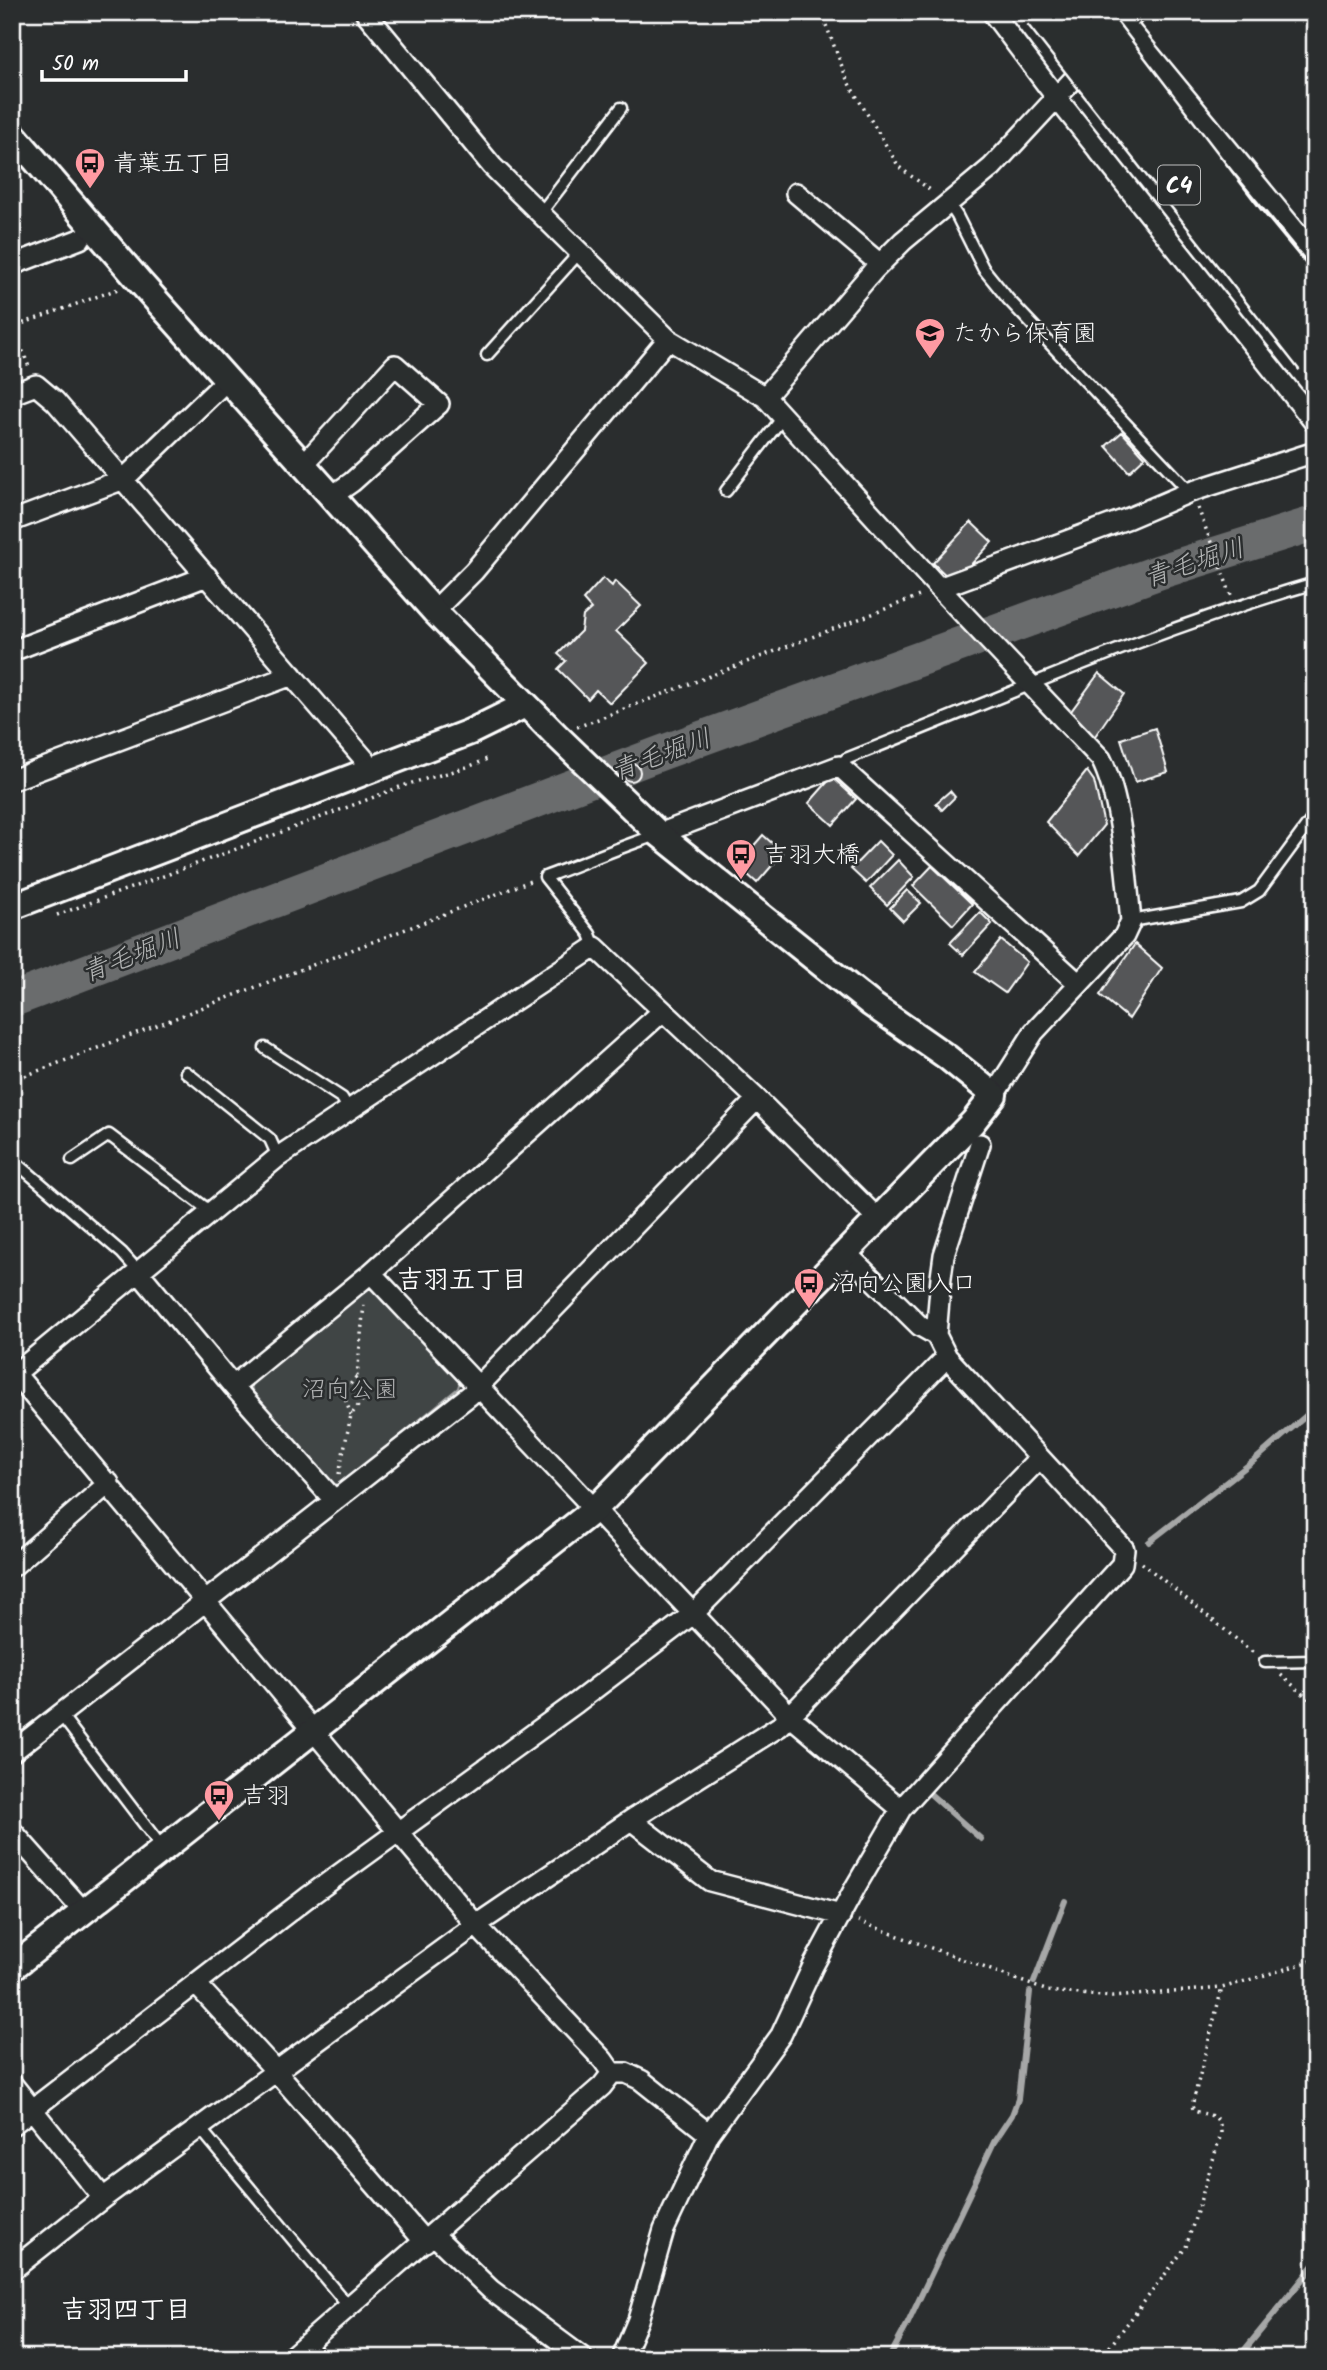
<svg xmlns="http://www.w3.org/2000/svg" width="1327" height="2370" viewBox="0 0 1327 2370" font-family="Kalam,'Klee One',sans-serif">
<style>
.green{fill:#414445;stroke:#a0a2a2;stroke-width:2}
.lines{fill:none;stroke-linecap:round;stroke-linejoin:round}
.stream{stroke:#a6a7a7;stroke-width:6}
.river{stroke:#6a6c6d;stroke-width:35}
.building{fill:#555758;stroke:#fff;stroke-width:2}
.service-casing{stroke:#fff;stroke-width:15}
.minor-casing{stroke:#fff;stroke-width:24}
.tertiary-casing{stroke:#fff;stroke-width:30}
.path{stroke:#fff;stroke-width:3.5;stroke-dasharray:2 5;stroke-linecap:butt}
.service{stroke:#2a2d2e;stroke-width:10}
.minor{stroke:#2a2d2e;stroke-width:19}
.tertiary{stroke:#2a2d2e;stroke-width:24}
.motorway-bridge-casing{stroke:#fff;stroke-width:42;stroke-linecap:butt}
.motorway-bridge{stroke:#2a2d2e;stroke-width:37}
.labels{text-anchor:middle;stroke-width:5;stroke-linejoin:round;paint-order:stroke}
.shield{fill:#2a2d2e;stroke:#bfc0c0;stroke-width:2}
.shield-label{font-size:23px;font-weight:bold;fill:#fff}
.poi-label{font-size:24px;fill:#fff;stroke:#2a2d2e;text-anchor:start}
.park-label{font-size:24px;fill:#b3b4b5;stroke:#2a2d2e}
.water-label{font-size:26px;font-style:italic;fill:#b4b6b6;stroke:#2a2d2e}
.neighbourhood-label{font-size:26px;font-weight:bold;fill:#fff;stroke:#2a2d2e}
</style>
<rect width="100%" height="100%" fill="#2a2d2e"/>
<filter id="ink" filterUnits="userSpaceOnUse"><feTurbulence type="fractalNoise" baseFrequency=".0143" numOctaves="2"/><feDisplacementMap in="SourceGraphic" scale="14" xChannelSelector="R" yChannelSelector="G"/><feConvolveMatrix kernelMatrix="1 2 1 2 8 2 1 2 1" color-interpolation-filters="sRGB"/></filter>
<g filter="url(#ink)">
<path class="green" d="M 366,1287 L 373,1289 L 461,1377 L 458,1388 L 340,1485 L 330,1484 L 252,1391 L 251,1383 Z"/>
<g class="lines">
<path class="stream" d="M 1149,1542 L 1256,1459 L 1315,1408
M 928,1792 L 981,1839
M 1034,1982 L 1065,1901
M 889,2358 L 907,2325 L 994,2142 L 1012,2115 L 1018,2099 L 1030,1992
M 1238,2358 L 1315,2264"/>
<path class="river" d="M 12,1000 L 661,753 L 1159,572 L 1315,523"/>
</g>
<path class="building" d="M 1122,432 L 1145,457 L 1129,472 L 1106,446 Z
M 971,522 L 992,542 L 964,572 L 961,570 L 951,580 L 933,563 Z
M 603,578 L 612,586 L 615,581 L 641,606 L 616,631 L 649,663 L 610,703 L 596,690 L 588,699 L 558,669 L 566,661 L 558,654 L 581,631 L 583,616 L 591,609 L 583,600 Z
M 1099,673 L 1124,694 L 1093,739 L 1069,714 Z
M 1155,728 L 1168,772 L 1135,782 L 1121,739 Z
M622 772a9 9 0 1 1 18 0a9 9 0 1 1-18 0Z
M 1087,771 L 1094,781 L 1104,825 L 1079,856 L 1046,822 Z
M 832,777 L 856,799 L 833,825 L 809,803 Z
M 950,791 L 955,797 L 942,810 L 936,803 Z
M 763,835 L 783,853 L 757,883 L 737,865 Z
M 878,841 L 892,855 L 866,883 L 851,869 Z
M 898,860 L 914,877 L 887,905 L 870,888 Z
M 932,866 L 972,904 L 953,925 L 913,886 Z
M 907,890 L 921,903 L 903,921 L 890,908 Z
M 980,912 L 992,924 L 963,955 L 950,943 Z
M 1001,940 L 1027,962 L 1005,993 L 975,972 Z
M 1135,944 L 1162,968 L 1129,1019 L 1100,995 Z"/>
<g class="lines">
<g class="service-casing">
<path id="service" d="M 949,204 L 957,216 L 983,268 L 1008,299 L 1190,492
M 540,214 L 621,108
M 487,355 L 580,252
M 726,491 L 783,417
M 839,766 L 846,759 C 1001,698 1154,629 1315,583
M 1131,921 L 1241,902 L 1259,891 L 1315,815
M 595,947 L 590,934 L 545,877 C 583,863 619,847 657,835
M 265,1048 L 342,1098 L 349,1110
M 186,1072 L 270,1139 L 278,1157
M 12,1159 L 122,1253 L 138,1271
M 72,1160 L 109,1135 L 211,1212
M 1265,1662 L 1315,1661
M 61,1715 L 164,1850
M 199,2127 L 349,2307
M 308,2342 L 322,2358"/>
</g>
<g class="minor-casing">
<path id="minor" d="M 365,12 L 492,166 L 668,339 L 765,397 L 939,588 L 1101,759 C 1122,800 1126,874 1131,921 L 1124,936 L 1034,1032 L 994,1095
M 992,12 L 1056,97 L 1315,423
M 1125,24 L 1315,255
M 796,193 L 880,264
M 12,265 L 80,239
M 12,394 L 36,385 L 55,401 L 372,768
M 765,397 L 874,270 L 903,241 L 992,167 L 1136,12
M 304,464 L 395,365 L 439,404 L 352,482 L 332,496
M 12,521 L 124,479 L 228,379
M 939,588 L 1129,518 L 1190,492 L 1315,452
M 434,611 L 474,571 L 668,339
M 12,651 L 207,576
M 12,780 L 292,675
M 659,834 L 839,766 L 1079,984
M 845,1252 L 920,1326 L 936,1335
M 138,1271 L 233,1386 L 334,1500
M 371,1273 L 790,1716 L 901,1809
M 12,1370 L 476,1925 L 603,2060 L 612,2073
M 12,1376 L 278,1157 L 595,947 L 757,1099 L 878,1219
M 233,1386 L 371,1273 L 663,1011
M 12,1567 L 109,1483
M 12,1752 L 470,1395 L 757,1099
M 631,1820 L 710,1881 L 841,1915
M 12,1831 L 84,1912
M 196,1984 L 276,2071 L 425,2242
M 612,2073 L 626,2073 L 641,2080 L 709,2134
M 12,2084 L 103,2198
M 12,2125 L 308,1897 L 576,1703 L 693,1614 L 947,1357
M 433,2234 L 491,2290 L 583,2358
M 12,2270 L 103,2198 L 476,1925 L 631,1820 L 780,1726 L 1039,1459
M 290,2358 L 602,2086 L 612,2073
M 622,2358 L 638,2320 L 664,2230 L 709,2134 L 781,2035 L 813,1966 L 856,1886 L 901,1809 L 1122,1564 L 1124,1549 L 947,1357 L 936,1335 L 941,1277 L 944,1255 L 980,1144"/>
</g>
<g class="tertiary-casing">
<path id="tertiary" d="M 12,133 L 139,281 L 434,611 L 556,735 L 659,834 L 871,1004 L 947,1057 L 994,1095 L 973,1122 L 594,1510 L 12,1968
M 12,907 L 470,732 L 525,705"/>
</g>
<path class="path" d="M 821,12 L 848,82 L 899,167 L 933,192
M 15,331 L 29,367
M 12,332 L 24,323 L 118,289
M 1198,508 L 1231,595
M 577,727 L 922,595
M 57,915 C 169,874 281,833 392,790 C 424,777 458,773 489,758
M 12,1081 L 533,880
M 351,1415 L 343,1393 L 357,1376
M 339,1474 L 351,1415 L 365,1397 L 357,1376 L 364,1304
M 1142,1563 L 1256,1655
M 1281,1675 L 1315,1704
M 858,1921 L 1048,1991 L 1112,1997 L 1222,1988 L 1315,1960
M 1101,2358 L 1186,2247 L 1221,2134 C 1221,2114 1211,2116 1194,2111 L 1192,2106 L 1222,1988"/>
<use href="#service" class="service"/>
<use href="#minor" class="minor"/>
<use href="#tertiary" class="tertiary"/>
<g class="motorway-bridge-casing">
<path id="motorway-bridge" d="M 1043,12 L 1315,358
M 1085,12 L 1245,221 L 1315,306"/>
</g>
<use href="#motorway-bridge" class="motorway-bridge"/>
</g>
</g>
<defs>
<g id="bus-pin" transform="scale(1.575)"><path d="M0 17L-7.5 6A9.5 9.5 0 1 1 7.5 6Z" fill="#ff9aa2" stroke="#2a2d2e"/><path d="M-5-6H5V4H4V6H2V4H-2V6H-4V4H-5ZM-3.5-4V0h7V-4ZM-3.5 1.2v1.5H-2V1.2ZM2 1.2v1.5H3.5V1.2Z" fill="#111"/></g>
<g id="school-pin" transform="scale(1.575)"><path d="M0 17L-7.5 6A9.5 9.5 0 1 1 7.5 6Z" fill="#ff9aa2" stroke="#2a2d2e"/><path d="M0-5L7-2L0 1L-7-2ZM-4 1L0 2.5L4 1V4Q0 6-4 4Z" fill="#111"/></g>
</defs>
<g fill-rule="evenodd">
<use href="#bus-pin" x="90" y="163"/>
<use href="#school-pin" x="930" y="333"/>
<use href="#bus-pin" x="741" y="854"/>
<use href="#bus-pin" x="809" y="1283"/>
<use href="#bus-pin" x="219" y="1795"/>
</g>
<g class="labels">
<rect class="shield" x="1158" y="165.5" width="42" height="39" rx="5"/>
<g class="shield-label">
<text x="1179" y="193">C4</text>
</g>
<g class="poi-label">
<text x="113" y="171">青葉五丁目</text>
<text x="953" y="341">たから保育園</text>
<text x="764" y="862">吉羽大橋</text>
<text x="832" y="1291">沼向公園入口</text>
<text x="242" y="1803">吉羽</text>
</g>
<g class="park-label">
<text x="350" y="1397">沼向公園</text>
</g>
<g class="water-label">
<text transform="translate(1194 562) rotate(-18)" y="9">青毛堀川</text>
<text transform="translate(661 754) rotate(-20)" y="9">青毛堀川</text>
<text transform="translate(131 955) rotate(-21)" y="9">青毛堀川</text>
</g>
<g class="neighbourhood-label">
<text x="462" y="1288">吉羽五丁目</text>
<text x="126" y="2318">吉羽四丁目</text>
</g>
</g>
<rect width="1327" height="2370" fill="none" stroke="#2a2d2e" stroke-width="42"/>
<rect x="21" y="21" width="1285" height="2328" fill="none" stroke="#fff" stroke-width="2.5" filter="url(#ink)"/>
<path d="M42 70v10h144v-10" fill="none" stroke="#ffffff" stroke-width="3.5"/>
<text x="52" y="70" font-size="21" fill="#ffffff" stroke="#2a2d2e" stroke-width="5" paint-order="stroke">50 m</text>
</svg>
